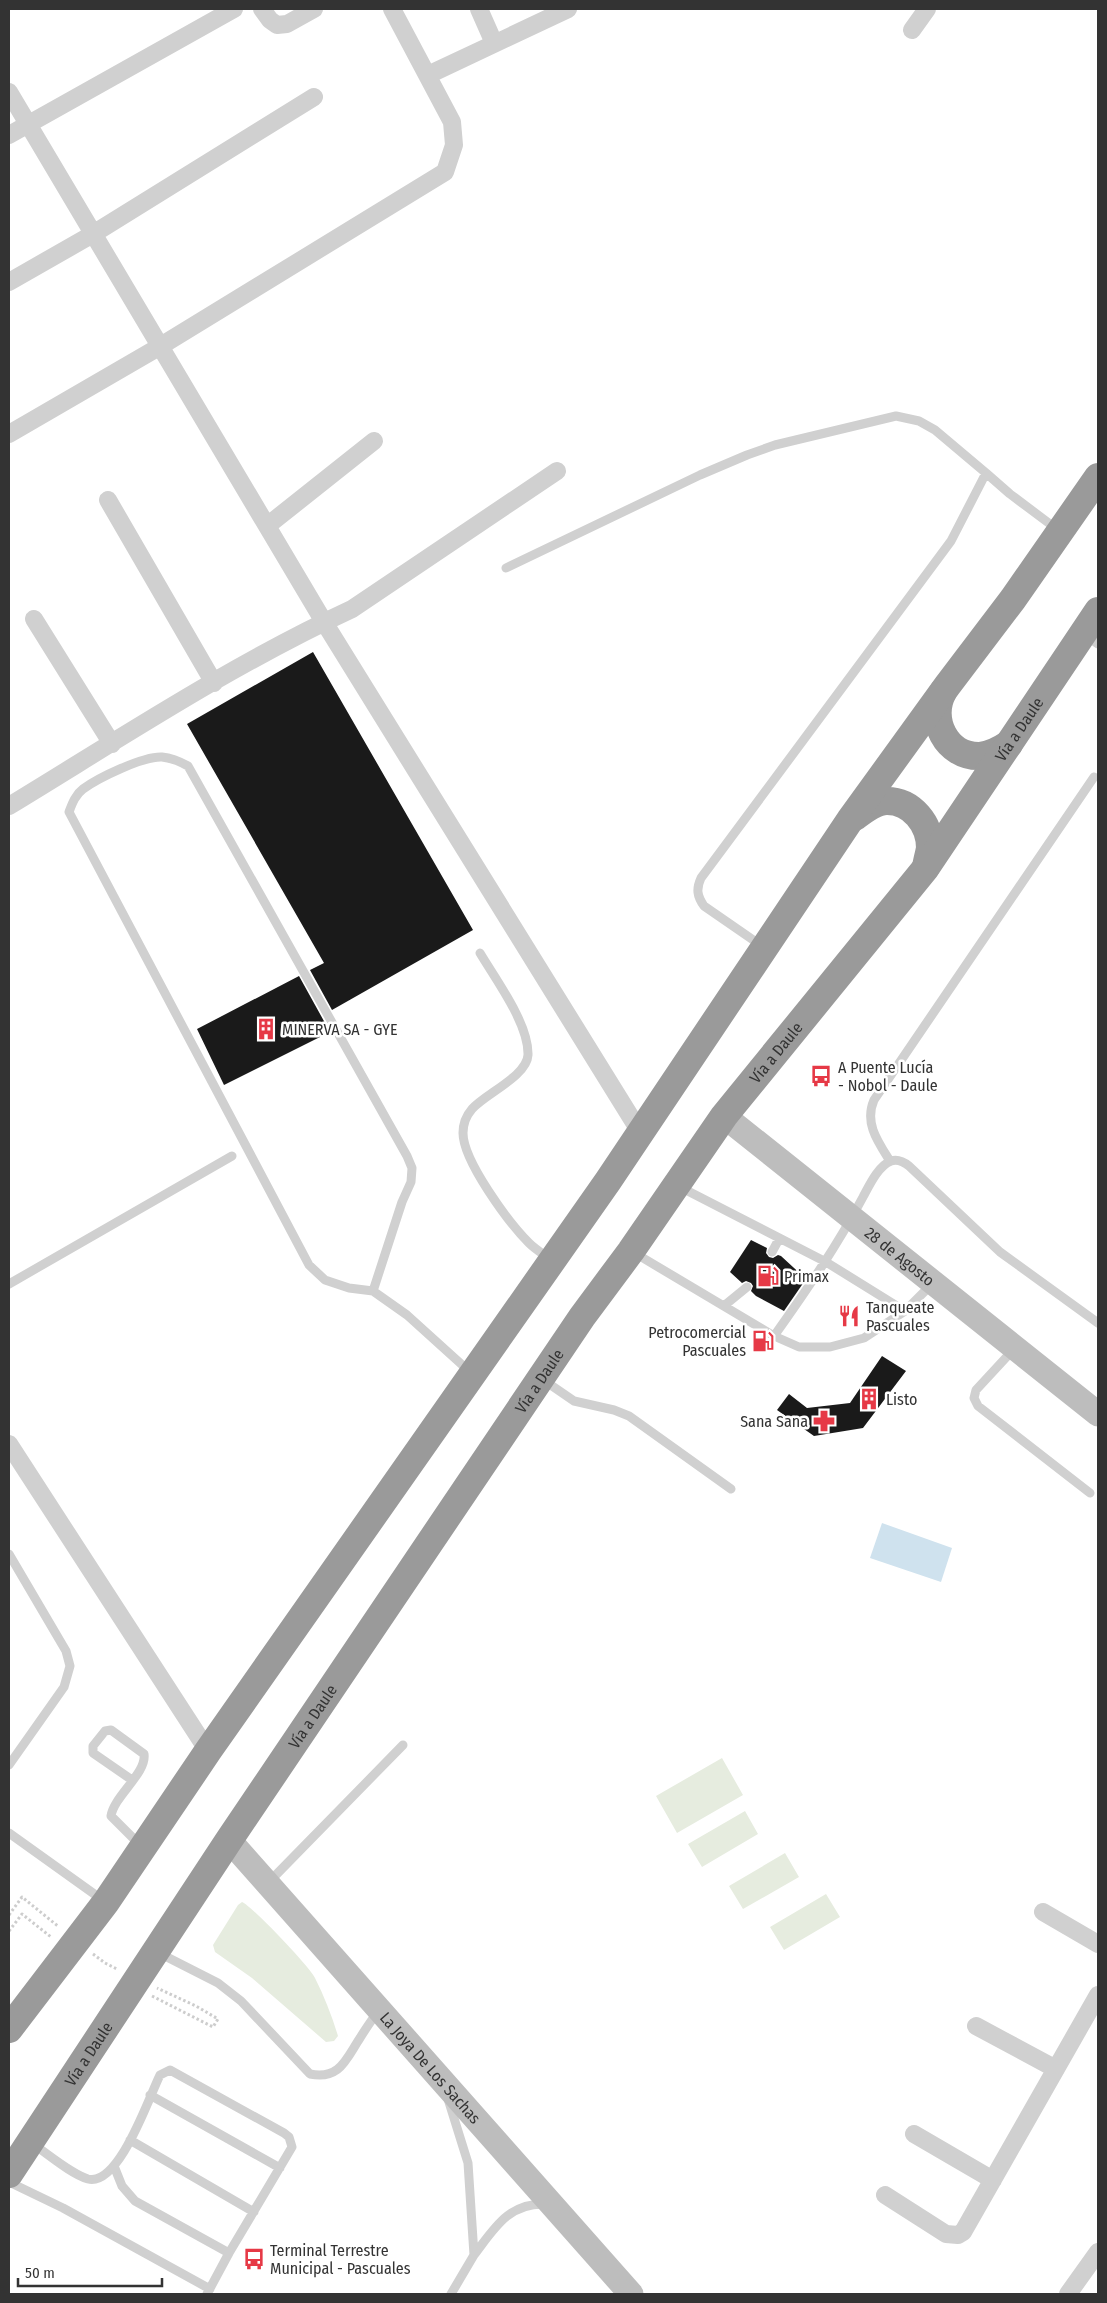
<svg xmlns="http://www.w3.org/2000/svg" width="1107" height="2303" viewBox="0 0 1107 2303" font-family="'Fira Sans Condensed',sans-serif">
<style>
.green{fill:#e6ecdf}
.water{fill:#cfe2ee}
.building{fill:#1a1a1a}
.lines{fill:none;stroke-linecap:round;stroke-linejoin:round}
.path{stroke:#cdcdcd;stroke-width:3;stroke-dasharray:2.5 2.5;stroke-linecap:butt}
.lane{stroke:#d0d0d0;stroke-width:9}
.street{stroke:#d0d0d0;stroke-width:18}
.secondary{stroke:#bdbdbd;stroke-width:25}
.highway{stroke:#9a9a9a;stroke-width:28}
.labels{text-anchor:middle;stroke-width:5;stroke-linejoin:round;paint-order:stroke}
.street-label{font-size:16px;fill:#333;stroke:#fff}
.poi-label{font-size:16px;fill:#333;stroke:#fff;text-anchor:start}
</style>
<rect width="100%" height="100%" fill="#fff"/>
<path class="green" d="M 722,1758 L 743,1795 L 677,1833 L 656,1796 Z
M 745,1811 L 758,1834 L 702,1867 L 688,1844 Z
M 785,1853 L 799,1877 L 743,1909 L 729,1886 Z
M 826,1894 L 840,1917 L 784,1950 L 770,1927 Z
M 242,1902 C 252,1906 309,1966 315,1978 C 324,1996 332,2016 338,2036 L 334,2041 L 326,2042 L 252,1978 L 215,1952 L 213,1945 L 238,1905 Z"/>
<path class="water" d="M 882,1523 L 952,1548 L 941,1582 L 870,1558 Z"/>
<path class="building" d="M 313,652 L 473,930 L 332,1010 L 310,970 L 324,963 L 187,724 Z
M 299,976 L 330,1032 L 224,1085 L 197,1029 Z
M 751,1240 L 767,1248 L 766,1253 L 769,1257 L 773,1258 L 778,1255 L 781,1256 L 806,1279 L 784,1311 L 756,1296 L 751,1291 L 753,1286 L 751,1283 L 746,1281 L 742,1283 L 730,1272 Z
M 882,1356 L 906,1371 L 863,1428 L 814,1436 L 777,1410 L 789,1394 L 807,1408 L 850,1403 Z"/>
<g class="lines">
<path class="path" d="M 9,1915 L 22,1897 L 59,1927
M 9,1931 L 22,1914 L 51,1937
M 93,1954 L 105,1963 L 117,1969
M 152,1996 L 213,2027 L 218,2019 L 196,2006 L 157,1988"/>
<path class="lane" d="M 986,473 L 1010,494 L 1058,530
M 506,568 L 700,475 L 747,455 L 775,445 L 896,416 L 919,421 L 935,430 L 986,473 L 951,541 L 701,878 C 696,889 697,896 704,906 L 762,946
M 1085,635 L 1098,644
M 480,953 C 496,980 529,1024 528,1055 C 527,1076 485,1094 472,1109 C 466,1116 463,1124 463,1133 C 463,1161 509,1223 529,1243 C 535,1249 543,1254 550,1259
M 890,1161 C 878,1142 864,1123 874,1100 L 1094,777
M 680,1187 L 826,1262 L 905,1311
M 633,1252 L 774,1336 L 799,1347 L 830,1347 L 864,1338 L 905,1311 L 932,1284
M 772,1252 L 779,1239
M 9,1284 L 232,1156
M 373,1291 L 402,1202 L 411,1182 L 412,1168 L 407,1156 L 188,766 C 179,761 172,758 162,757 C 143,756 98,778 83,789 C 75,795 72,804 69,812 L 309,1265 L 325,1280 L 349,1288 L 373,1291 L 407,1315 L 470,1372
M 725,1305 L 747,1287
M 774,1336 C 806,1291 837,1246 863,1197 C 869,1186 878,1166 891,1161 C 897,1159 904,1162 909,1166 L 1000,1252 L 1098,1323
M 1013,1350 L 976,1390 L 974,1398 L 978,1406 L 1090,1493
M 542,1379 L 574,1401 L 614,1410 L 629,1416 L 731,1489
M 9,1554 L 66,1651 L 70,1666 L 64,1687 L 9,1765
M 132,1780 L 93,1753 L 93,1746 L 105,1731 L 111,1730 L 144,1754 C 147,1773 114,1796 111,1816 L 140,1845
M 9,1833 L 104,1901
M 268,1883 L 403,1745
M 159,1953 L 218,1983 L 241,2001 L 310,2074 C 340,2080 346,2059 360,2038 C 366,2028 372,2020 378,2011
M 150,2095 L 280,2168
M 448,2099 L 468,2163 L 474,2255 L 451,2294
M 130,2140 L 254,2212
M 33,2144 C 48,2154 71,2174 88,2179 C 119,2187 149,2097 160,2075 L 170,2070 L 284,2133 L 289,2137 L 292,2147 L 229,2253 L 135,2201 L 122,2186 L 114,2166
M 9,2182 L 63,2208 L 210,2289
M 474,2255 C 494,2229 508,2203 545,2204
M 207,2294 L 229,2253"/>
<path class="street" d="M 262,9 L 270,20 L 277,25 L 287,24 L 314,9
M 479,9 L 494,43
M 912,30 L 927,9
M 428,75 L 568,9
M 9,92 L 324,622 L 640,1132
M 9,135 L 234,9
M 9,282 L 93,234 L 314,97
M 9,434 L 159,347 L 445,172 L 454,145 L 452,122 L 392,9
M 108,500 L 214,683
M 267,526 L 374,441
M 34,619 L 112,744
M 9,806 C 121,738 233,664 352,609 L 557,471
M 9,1444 L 208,1751
M 1043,1912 L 1098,1944
M 976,2026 L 1056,2069
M 914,2134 L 993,2180
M 885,2195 L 946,2234 L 958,2235 L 963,2232 L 1098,1995
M 1068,2294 L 1098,2252"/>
<g class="secondary">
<path id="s1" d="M 724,1116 L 1098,1414"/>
<path id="s2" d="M 229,1840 L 631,2294"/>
</g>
<g class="highway">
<path d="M 943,692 C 928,719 946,757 980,756 C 991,755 1000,750 1009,744"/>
<path d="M 855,817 C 864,810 875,801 887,801 C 912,801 930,824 930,848 C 929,854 927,861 926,867"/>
<path d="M 9,2029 L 106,1902 L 208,1751 L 608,1181 L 850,820 L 947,686 L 1013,599 L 1098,477"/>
<path id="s3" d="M 9,2174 L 229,1840 L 582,1317 L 631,1251 L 724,1116 L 925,869 L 1098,611"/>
</g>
</g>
<defs>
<g id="building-bare" transform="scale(1.725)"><path d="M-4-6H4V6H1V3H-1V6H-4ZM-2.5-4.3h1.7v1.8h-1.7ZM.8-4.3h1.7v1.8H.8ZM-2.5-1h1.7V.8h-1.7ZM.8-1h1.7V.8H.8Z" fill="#e63946" stroke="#fff" stroke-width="2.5" paint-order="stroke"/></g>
<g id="bus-bare" transform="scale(1.725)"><path d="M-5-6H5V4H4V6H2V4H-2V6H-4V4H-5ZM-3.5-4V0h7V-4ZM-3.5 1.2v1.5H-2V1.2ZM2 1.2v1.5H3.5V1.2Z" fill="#e63946" stroke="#fff" stroke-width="2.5" paint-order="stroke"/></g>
<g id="fuel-bare" transform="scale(1.725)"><path d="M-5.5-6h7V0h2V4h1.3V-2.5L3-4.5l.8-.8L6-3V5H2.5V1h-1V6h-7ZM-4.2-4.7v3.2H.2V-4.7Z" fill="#e63946" stroke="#fff" stroke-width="2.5" paint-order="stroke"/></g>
<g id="restaurant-bare" transform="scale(1.725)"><path d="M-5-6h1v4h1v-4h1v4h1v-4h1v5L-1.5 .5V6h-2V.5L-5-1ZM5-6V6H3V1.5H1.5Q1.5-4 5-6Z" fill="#e63946" stroke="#fff" stroke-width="2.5" paint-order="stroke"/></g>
<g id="pharmacy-bare" transform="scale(1.725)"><path d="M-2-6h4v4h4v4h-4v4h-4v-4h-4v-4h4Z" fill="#e63946" stroke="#fff" stroke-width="2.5" paint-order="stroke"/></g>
</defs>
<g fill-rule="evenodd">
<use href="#building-bare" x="266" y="1029"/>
<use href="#bus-bare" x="821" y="1076"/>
<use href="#fuel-bare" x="768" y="1276"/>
<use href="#restaurant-bare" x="849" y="1316"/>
<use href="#fuel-bare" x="763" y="1341"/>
<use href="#building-bare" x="869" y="1399"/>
<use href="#pharmacy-bare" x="824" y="1421"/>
<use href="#bus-bare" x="254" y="2259"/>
</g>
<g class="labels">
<g class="street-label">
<text dy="6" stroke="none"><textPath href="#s3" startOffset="1764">Vía a Daule</textPath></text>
<text dy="6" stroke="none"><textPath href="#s3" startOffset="1359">Vía a Daule</textPath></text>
<text dy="6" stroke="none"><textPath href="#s1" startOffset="225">28 de Agosto</textPath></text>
<text dy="6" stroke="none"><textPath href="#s3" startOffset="954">Vía a Daule</textPath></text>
<text dy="6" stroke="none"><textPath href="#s3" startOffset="549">Vía a Daule</textPath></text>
<text dy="6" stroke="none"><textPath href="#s3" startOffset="144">Vía a Daule</textPath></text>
<text dy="6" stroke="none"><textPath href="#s2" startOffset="304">La Joya De Los Sachas</textPath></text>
</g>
<g class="poi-label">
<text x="282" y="1035">MINERVA SA - GYE</text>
<text x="838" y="1073">A Puente Lucía<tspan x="838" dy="18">- Nobol - Daule</tspan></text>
<text x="784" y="1282">Primax</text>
<text x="866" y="1313">Tanqueate<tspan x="866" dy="18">Pascuales</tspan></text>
<text x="746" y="1338" text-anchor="end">Petrocomercial<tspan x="746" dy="18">Pascuales</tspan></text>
<text x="886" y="1405">Listo</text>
<text x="808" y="1427" text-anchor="end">Sana Sana</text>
<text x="270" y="2256">Terminal Terrestre<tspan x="270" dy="18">Municipal - Pascuales</tspan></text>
</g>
</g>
<rect width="1107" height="2303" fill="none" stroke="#333333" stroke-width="20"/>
<path d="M18 2278v8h144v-8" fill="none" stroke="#333333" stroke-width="2.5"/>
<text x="25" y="2278" font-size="15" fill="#333333" stroke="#ffffff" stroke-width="4" paint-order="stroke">50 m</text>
</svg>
